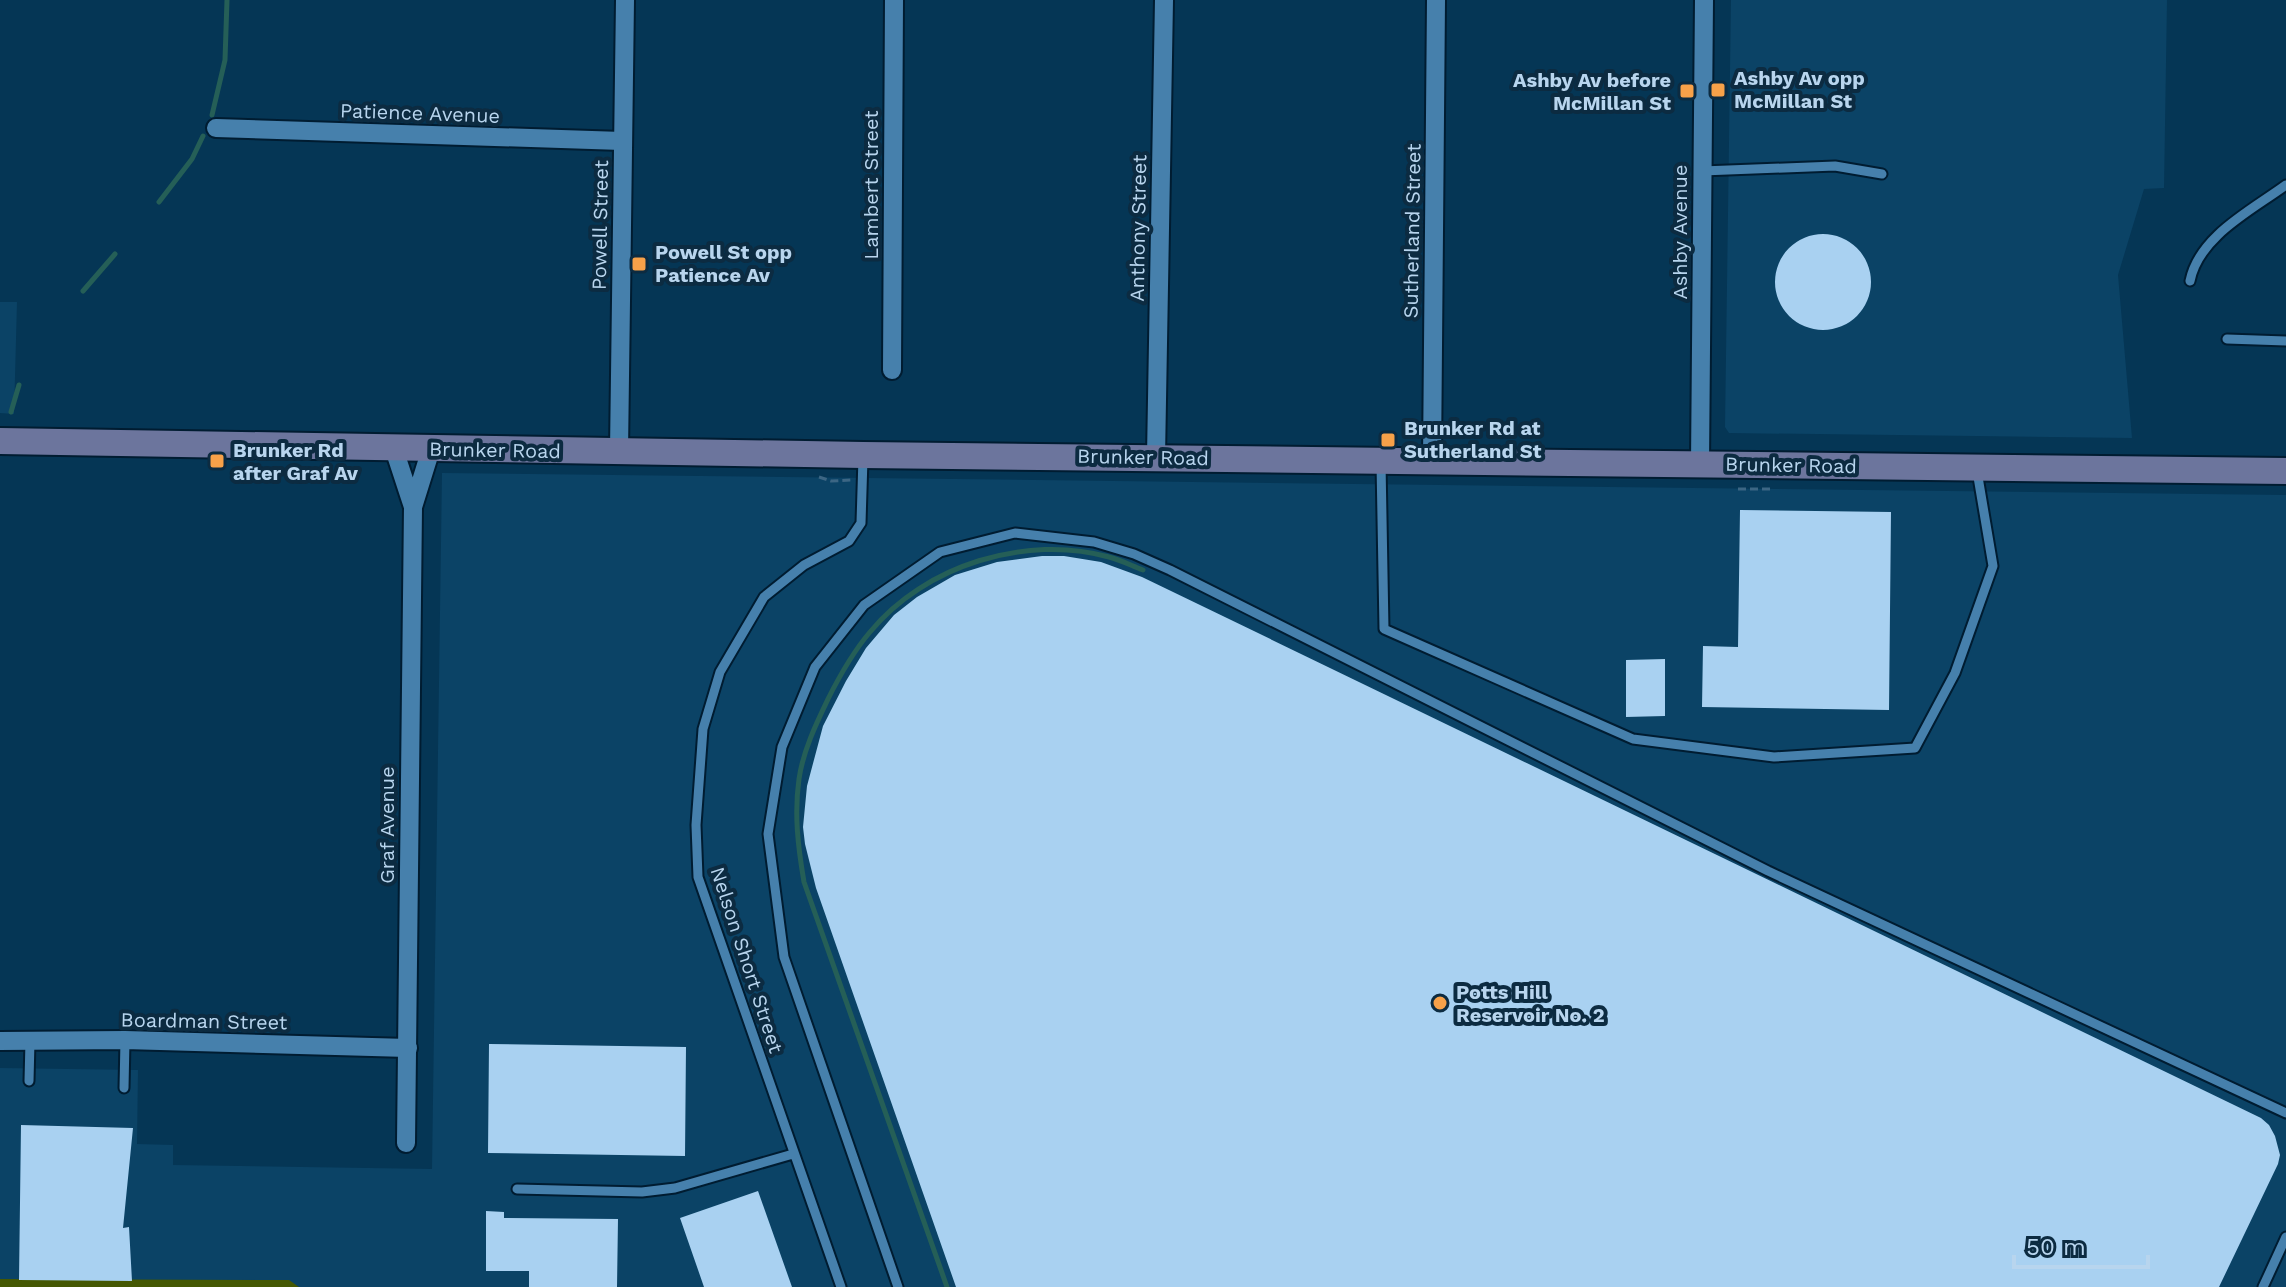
<svg xmlns="http://www.w3.org/2000/svg" width="2286" height="1287" viewBox="0 0 2286 1287" font-family="'Work Sans',sans-serif">
<style>
.built{fill:#0b4366}
.green{fill:#455803}
.lines{fill:none;stroke-linecap:round;stroke-linejoin:round}
.stream{stroke:#255f57;stroke-width:5}
.building{fill:#a9d1f1}
.service-casing{stroke:#001c31;stroke-width:13}
.minor-casing{stroke:#001c31;stroke-width:22}
.secondary-casing{stroke:#001c31;stroke-width:30}
.path{stroke:#3c6684;stroke-width:3;stroke-dasharray:8 4;stroke-linecap:butt}
.service{stroke:#4680ac;stroke-width:9}
.minor{stroke:#4680ac;stroke-width:18}
.secondary{stroke:#6c759d;stroke-width:26}
.poi-dot{fill:#f7a149;stroke:#0c2b41;stroke-width:3}
.labels{text-anchor:middle;stroke-width:8;stroke-linejoin:round;paint-order:stroke}
.poi-label{font-size:20px;font-weight:bold;fill:#b8d5ee;stroke:#0c2b41;text-anchor:start}
.street-label{font-size:20px;fill:#b8d5ee;stroke:#0c2b41}
</style>
<rect width="100%" height="100%" fill="#053655"/>
<path class="built" d="M 1731,0 L 2167,0 L 2164,188 L 2144,189 L 2118,275 L 2132,438 L 1729,433 L 1725,427 Z
M 0,302 L 17,302 L 14,414 L 0,413 Z
M 442,473 L 2286,495 L 2286,1287 L 0,1287 L 0,1068 L 138,1070 L 137,1144 L 173,1145 L 173,1165 L 432,1169 Z"/>
<path class="green" d="M 0,1279 L 289,1280 L 299,1287 L 0,1287 Z"/>
<g class="lines">
<path class="stream" d="M 212,115 L 225,60 L 227,0
M 159,202 L 192,159 L 203,136
M 83,291 L 115,254
M 11,412 L 19,385
M 947,1287 L 804,882 C 798,847 794,814 799,779 C 803,751 816,724 828,699 C 840,675 853,652 870,632 C 925,565 1026,534 1109,557 C 1121,560 1132,566 1143,570"/>
</g>
<path class="building" d="M1775 282a48 48 0 1 1 96 0a48 48 0 1 1-96 0Z
M 1740,510 L 1891,512 L 1889,710 L 1702,707 L 1703,646 L 1738,647 Z
M 1042,556 L 1064,556 L 1101,562 L 1142,577 L 2261,1118 L 2269,1125 L 2275,1136 L 2280,1155 L 2278,1164 L 2219,1287 L 956,1287 L 816,888 L 805,844 L 803,827 L 807,786 L 823,726 L 846,681 L 866,648 L 894,615 L 917,597 L 955,575 L 997,562 Z
M 1665,659 L 1665,716 L 1626,717 L 1626,660 Z
M 489,1044 L 686,1047 L 685,1156 L 488,1153 Z
M 21,1125 L 133,1128 L 123,1228 L 129,1227 L 132,1281 L 19,1280 Z
M 758,1191 L 792,1287 L 704,1287 L 680,1218 Z
M 486,1211 L 504,1212 L 504,1218 L 618,1219 L 617,1287 L 529,1287 L 529,1271 L 486,1271 Z"/>
<g class="lines">
<g class="service-casing">
<path id="service" d="M 1702,171 L 1835,166 L 1882,174
M 2190,281 C 2199,236 2252,210 2286,185
M 2227,339 L 2286,341
M 1381,463 L 1384,629 L 1633,739 L 1774,757 L 1915,748 L 1955,673 L 1993,566 L 1977,471
M 29,1081 L 30,1041
M 124,1088 L 125,1040
M 517,1189 L 642,1192 L 675,1188 L 793,1154
M 841,1287 L 698,877 L 696,825 L 703,729 L 720,672 L 764,597 L 804,565 L 849,541 L 861,523 L 863,458
M 898,1287 L 784,957 L 768,834 L 782,747 L 815,667 L 864,605 L 940,552 L 1015,533 L 1094,542 L 1134,554 L 1170,570 L 1768,871 L 2286,1113
M 2263,1287 L 2286,1237"/>
</g>
<g class="minor-casing">
<path id="minor" d="M 216,128 L 622,141
M 892,370 L 894,0
M 394,449 L 413,507
M 619,451 L 625,0
M 1156,457 L 1164,0
M 1432,461 L 1436,0
M 1700,464 L 1704,0
M 0,1041 L 125,1040 L 408,1048
M 406,1143 L 413,507 L 431,449"/>
</g>
<g class="secondary-casing">
<path id="secondary" d="M 0,441 L 863,455 L 2286,471"/>
</g>
<path class="path" d="M 819,477 L 831,481 L 851,480
M 1738,489 L 1770,489"/>
<use href="#service" class="service"/>
<use href="#minor" class="minor"/>
<use href="#secondary" class="secondary"/>
</g>
<g class="poi-dot">
<rect x="1710" y="82" width="16" height="16" rx="4"/>
<rect x="1679" y="83" width="16" height="16" rx="4"/>
<rect x="631" y="256" width="16" height="16" rx="4"/>
<rect x="1380" y="432" width="16" height="16" rx="4"/>
<rect x="209" y="453" width="16" height="16" rx="4"/>
<circle cx="1440" cy="1003" r="8"/>
</g>
<g class="labels">
<g class="poi-label">
<text x="1734" y="85">Ashby Av opp<tspan x="1734" dy="23">McMillan St</tspan></text>
<text x="1671" y="87" text-anchor="end">Ashby Av before<tspan x="1671" dy="23">McMillan St</tspan></text>
<text x="655" y="259">Powell St opp<tspan x="655" dy="23">Patience Av</tspan></text>
<text x="1404" y="435">Brunker Rd at<tspan x="1404" dy="23">Sutherland St</tspan></text>
<text x="233" y="457">Brunker Rd<tspan x="233" dy="23">after Graf Av</tspan></text>
<text x="1456" y="999">Potts Hill<tspan x="1456" dy="23">Reservoir No. 2</tspan></text>
</g>
<g class="street-label">
<text transform="translate(420 113) rotate(2)" y="7">Patience Avenue</text>
<text transform="translate(871 185) rotate(-90)" y="7">Lambert Street</text>
<text transform="translate(600 225) rotate(-89)" y="7">Powell Street</text>
<text transform="translate(1138 228) rotate(-89)" y="7">Anthony Street</text>
<text transform="translate(1412 231) rotate(-89)" y="7">Sutherland Street</text>
<text transform="translate(1680 232) rotate(-90)" y="7">Ashby Avenue</text>
<text transform="translate(495 450) rotate(1)" y="7">Brunker Road</text>
<text transform="translate(1143 457) rotate(1)" y="7">Brunker Road</text>
<text transform="translate(1791 465) rotate(1)" y="7">Brunker Road</text>
<text transform="translate(387 825) rotate(-90)" y="7">Graf Avenue</text>
<text transform="translate(747 960) rotate(72)" y="7">Nelson Short Street</text>
<text transform="translate(204 1021) rotate(1)" y="7">Boardman Street</text>
</g>
</g>
<path d="M2014 1255v12h134v-12" fill="none" stroke="#b8d5ee" stroke-width="4"/>
<text x="2026" y="1255" font-size="24" fill="#b8d5ee" stroke="#0c2b41" stroke-width="6" paint-order="stroke">50 m</text>
</svg>
